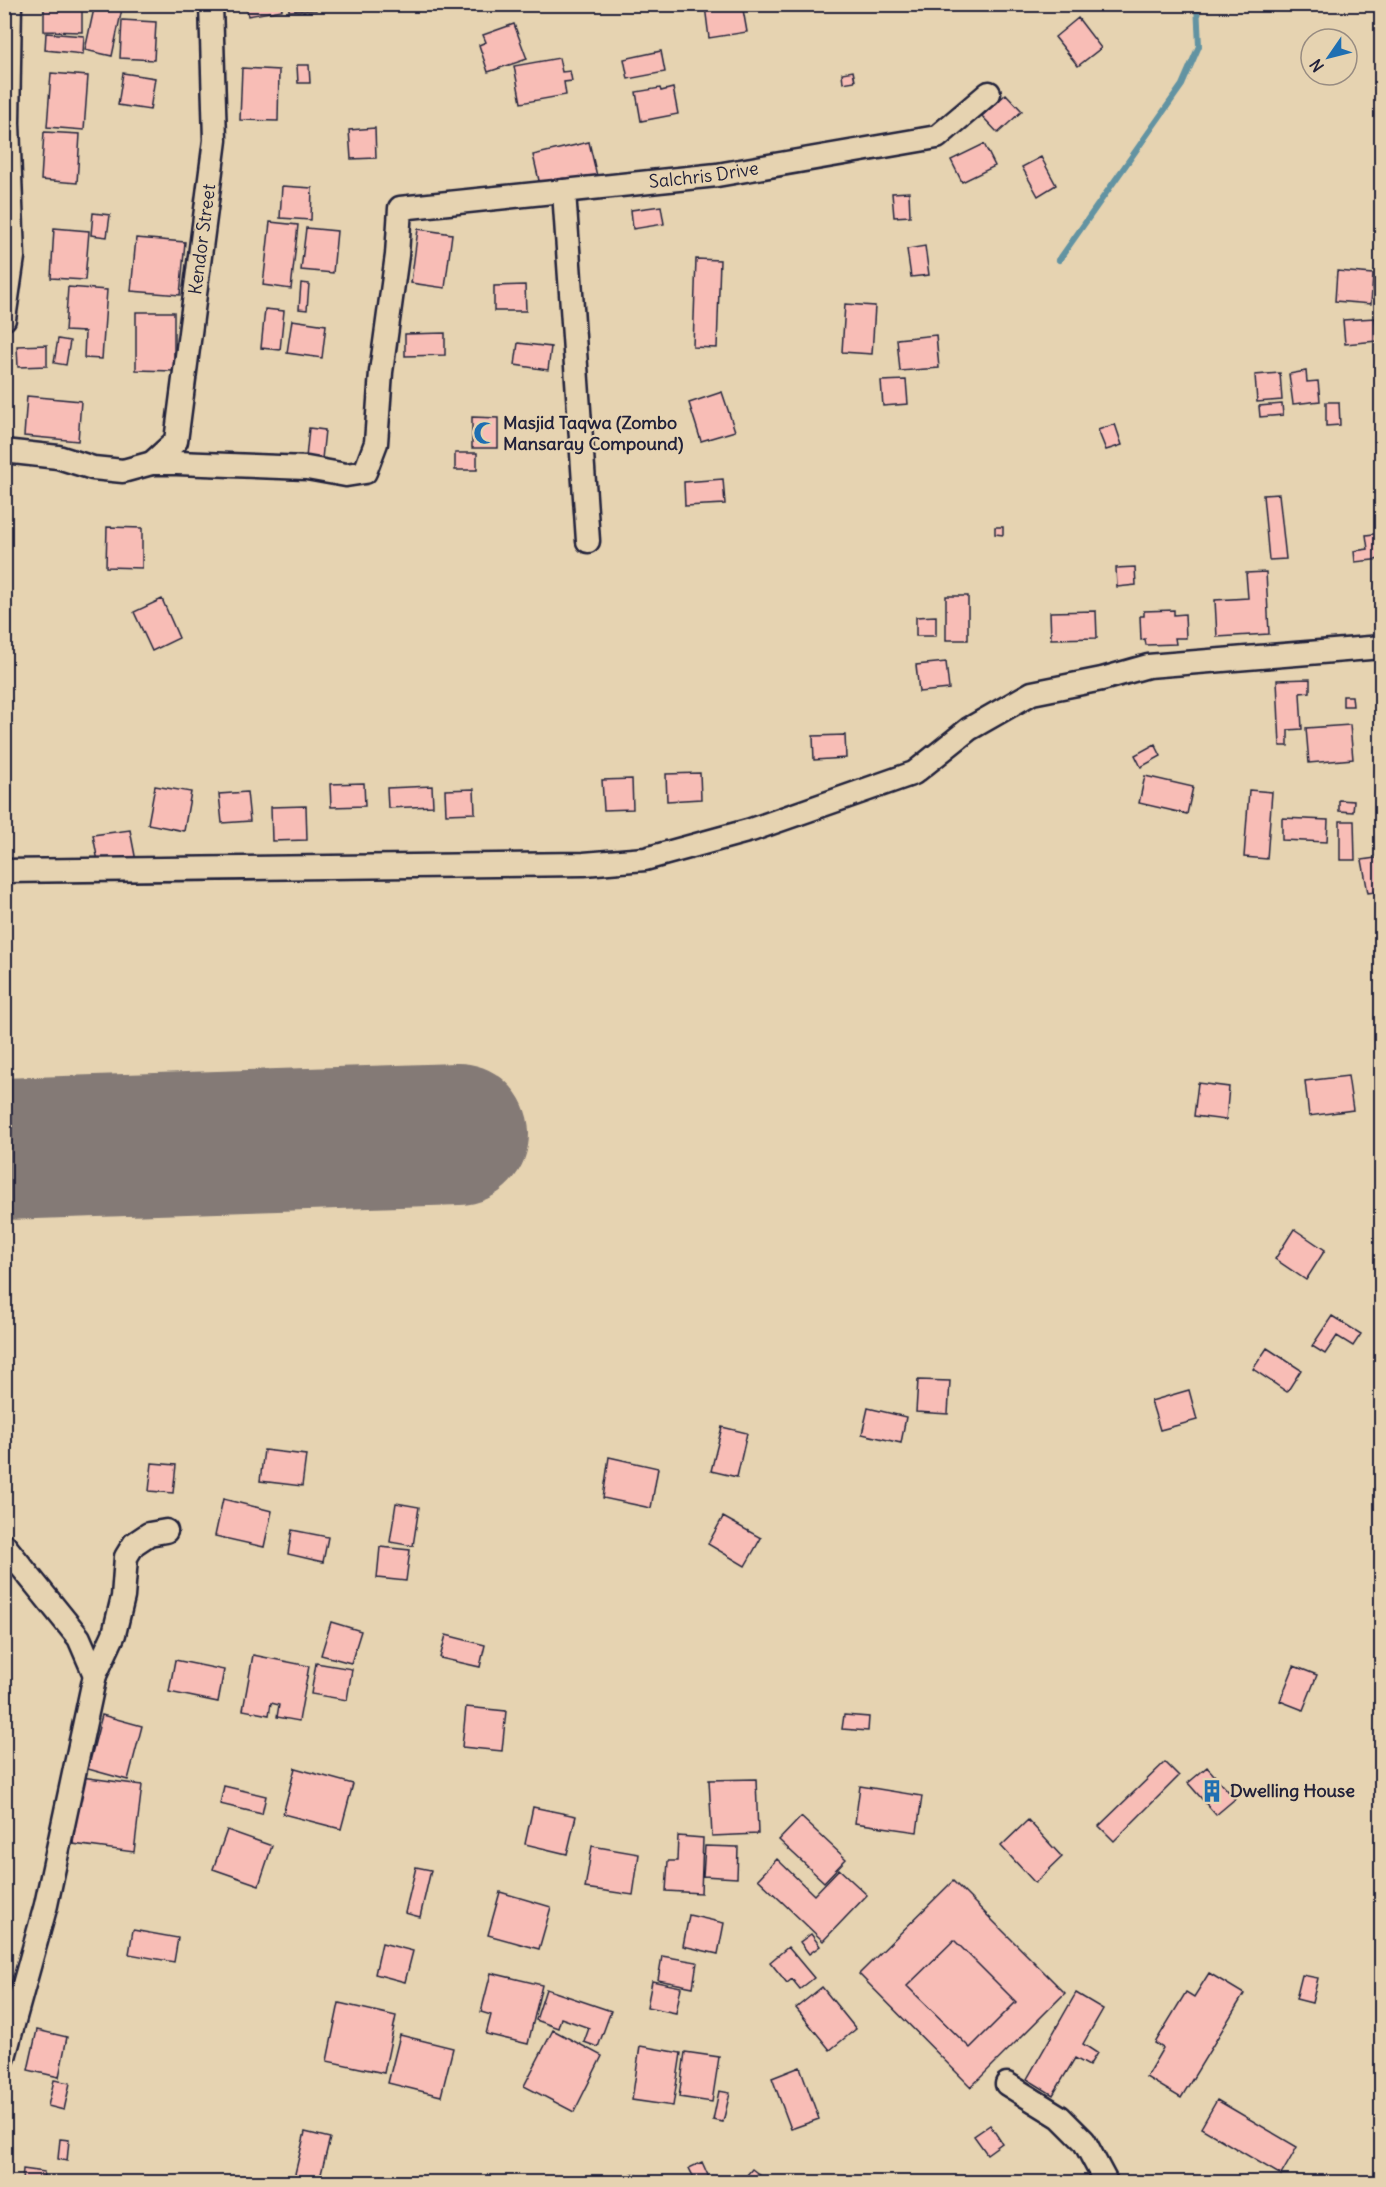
<svg xmlns="http://www.w3.org/2000/svg" width="1386" height="2187" viewBox="0 0 1386 2187" font-family="Delius,sans-serif">
<style>
.lines{fill:none;stroke-linecap:round;stroke-linejoin:round}
.stream{stroke:#6293a2;stroke-width:6}
.runway{stroke:#847a76;stroke-width:142}
.building{fill:#f8bdb6;stroke:#22223b;stroke-width:1.5;fill-rule:evenodd}
.minor-casing{stroke:#22223b;stroke-width:27}
.minor{stroke:#e6d3b1;stroke-width:22}
.labels{text-anchor:middle;stroke-width:4.5;stroke-linejoin:round;paint-order:stroke}
.street-label{font-size:18px;fill:#22223b;stroke:#e6d3b1}
.poi-label{font-size:18px;font-weight:bold;fill:#22223b;stroke:#e6d3b1;text-anchor:start}
</style>
<rect width="100%" height="100%" fill="#e6d3b1"/>
<filter id="ink" filterUnits="userSpaceOnUse"><feTurbulence type="fractalNoise" baseFrequency=".0167" numOctaves="2"/><feDisplacementMap in="SourceGraphic" scale="12" xChannelSelector="R" yChannelSelector="G"/><feConvolveMatrix kernelMatrix="1 2 1 2 8 2 1 2 1" color-interpolation-filters="sRGB"/></filter>
<g filter="url(#ink)">
<g class="lines">
<path class="stream" d="M 1059,260 L 1182,85 L 1199,46 L 1197,4"/>
<path class="runway" d="M 4,1149 L 458,1134"/>
</g>
<path class="building" d="M 44,4 L 82,4 L 82,32 L 44,31 Z
M 95,4 L 123,4 L 112,56 L 85,50 Z
M 246,4 L 281,4 L 282,10 L 248,16 Z
M 289,4 L 316,4 L 316,10 L 289,11 Z
M 742,4 L 747,32 L 709,38 L 705,6 Z
M 1078,18 L 1101,48 L 1078,66 L 1055,37 Z
M 122,20 L 156,22 L 154,60 L 120,58 Z
M 514,24 L 527,59 L 488,72 L 479,45 L 486,42 L 483,35 Z
M 46,33 L 84,36 L 83,54 L 45,50 Z
M 661,51 L 665,72 L 628,79 L 624,59 Z
M 559,58 L 562,72 L 570,71 L 572,81 L 564,82 L 566,95 L 521,103 L 514,66 Z
M 297,65 L 309,65 L 310,83 L 298,83 Z
M 242,68 L 279,70 L 278,121 L 240,120 Z
M 853,71 L 855,81 L 843,83 L 842,73 Z
M 51,73 L 88,76 L 84,130 L 47,127 Z
M 123,73 L 155,78 L 150,110 L 118,105 Z
M 660,88 L 661,91 L 673,88 L 678,114 L 641,121 L 636,92 Z
M 1006,94 L 1022,111 L 998,133 L 982,116 Z
M 375,128 L 376,158 L 351,159 L 349,130 Z
M 44,132 L 80,134 L 77,183 L 41,180 Z
M 589,142 L 597,176 L 541,189 L 533,155 Z
M 984,144 L 995,166 L 962,182 L 951,160 Z
M 1041,157 L 1056,185 L 1038,196 L 1022,167 Z
M 282,186 L 312,188 L 311,220 L 280,218 Z
M 909,192 L 910,216 L 894,217 L 892,193 Z
M 661,206 L 664,224 L 633,229 L 631,210 Z
M 93,213 L 110,215 L 107,237 L 91,235 Z
M 270,222 L 298,225 L 291,289 L 263,285 Z
M 54,228 L 89,231 L 85,280 L 51,278 Z
M 306,228 L 337,231 L 333,273 L 301,270 Z
M 418,229 L 452,234 L 445,288 L 411,283 Z
M 136,238 L 185,242 L 180,295 L 131,291 Z
M 925,246 L 929,275 L 911,277 L 907,249 Z
M 696,259 L 720,260 L 717,348 L 693,347 Z
M 1337,271 L 1373,274 L 1371,304 L 1335,301 Z
M 301,283 L 309,284 L 307,310 L 299,309 Z
M 525,285 L 526,311 L 494,311 L 494,286 Z
M 68,287 L 107,290 L 102,359 L 84,358 L 85,332 L 65,331 Z
M 845,304 L 875,306 L 872,354 L 842,352 Z
M 265,309 L 284,311 L 280,350 L 261,348 Z
M 136,312 L 174,312 L 174,371 L 136,370 Z
M 1375,318 L 1377,341 L 1345,344 L 1343,320 Z
M 292,320 L 326,325 L 322,358 L 287,353 Z
M 445,333 L 445,355 L 405,356 L 405,334 Z
M 936,335 L 939,368 L 900,371 L 897,339 Z
M 58,339 L 70,341 L 66,365 L 54,363 Z
M 518,343 L 551,347 L 548,370 L 515,365 Z
M 47,345 L 47,366 L 18,367 L 17,346 Z
M 1306,371 L 1307,382 L 1318,381 L 1320,401 L 1293,404 L 1289,374 Z
M 1280,373 L 1282,400 L 1257,402 L 1255,375 Z
M 906,380 L 908,404 L 883,406 L 881,381 Z
M 722,392 L 735,431 L 701,441 L 689,403 Z
M 27,396 L 81,401 L 78,441 L 24,436 Z
M 1326,402 L 1339,402 L 1340,425 L 1326,426 Z
M 1282,404 L 1283,415 L 1260,417 L 1259,406 Z
M 472,417 L 498,418 L 498,448 L 472,448 Z
M 1115,424 L 1122,445 L 1106,450 L 1098,430 Z
M 309,428 L 325,430 L 322,459 L 306,458 Z
M 455,453 L 477,453 L 477,470 L 455,470 Z
M 723,479 L 725,504 L 685,506 L 684,482 Z
M 1279,494 L 1286,559 L 1269,560 L 1263,495 Z
M 107,527 L 142,528 L 142,568 L 106,567 Z
M 995,527 L 1003,527 L 1003,535 L 995,534 Z
M 1382,533 L 1382,559 L 1355,562 L 1354,551 L 1368,549 L 1366,535 Z
M 1135,567 L 1136,585 L 1117,587 L 1116,568 Z
M 1266,572 L 1269,634 L 1217,637 L 1215,600 L 1248,598 L 1246,573 Z
M 946,596 L 968,596 L 968,640 L 946,640 Z
M 162,599 L 179,638 L 152,651 L 134,612 Z
M 1174,610 L 1174,615 L 1185,614 L 1186,638 L 1175,638 L 1176,644 L 1146,645 L 1145,639 L 1141,640 L 1140,616 L 1144,616 L 1144,611 Z
M 1096,611 L 1097,638 L 1051,639 L 1050,612 Z
M 936,616 L 936,636 L 916,636 L 916,617 Z
M 946,662 L 949,689 L 919,692 L 916,665 Z
M 1310,679 L 1310,692 L 1300,693 L 1302,729 L 1288,730 L 1288,746 L 1280,746 L 1277,680 Z
M 1343,696 L 1352,696 L 1353,706 L 1343,706 Z
M 1350,725 L 1353,759 L 1309,763 L 1306,728 Z
M 845,735 L 846,758 L 814,760 L 813,736 Z
M 1155,744 L 1161,756 L 1141,767 L 1135,755 Z
M 700,773 L 701,799 L 667,801 L 666,774 Z
M 1145,776 L 1193,787 L 1187,814 L 1139,803 Z
M 632,779 L 633,809 L 604,810 L 602,780 Z
M 364,783 L 365,806 L 331,807 L 330,784 Z
M 155,786 L 191,792 L 184,831 L 148,824 Z
M 432,786 L 433,806 L 388,808 L 387,788 Z
M 474,789 L 475,813 L 446,814 L 445,790 Z
M 1249,790 L 1272,792 L 1267,859 L 1244,857 Z
M 247,792 L 250,821 L 222,823 L 219,794 Z
M 1339,800 L 1354,801 L 1353,812 L 1339,811 Z
M 306,806 L 307,840 L 272,841 L 271,807 Z
M 1282,818 L 1328,820 L 1327,842 L 1282,840 Z
M 1340,821 L 1354,821 L 1355,860 L 1340,860 Z
M 130,830 L 136,861 L 99,867 L 93,835 Z
M 1382,857 L 1382,891 L 1368,893 L 1362,860 Z
M 1348,1076 L 1353,1110 L 1309,1116 L 1305,1081 Z
M 1198,1083 L 1229,1087 L 1226,1120 L 1194,1116 Z
M 1294,1229 L 1325,1250 L 1306,1280 L 1275,1259 Z
M 1332,1316 L 1361,1334 L 1353,1346 L 1337,1336 L 1325,1354 L 1312,1346 Z
M 1267,1348 L 1301,1370 L 1287,1392 L 1253,1369 Z
M 918,1380 L 950,1381 L 948,1414 L 916,1412 Z
M 1189,1390 L 1197,1420 L 1160,1430 L 1151,1401 Z
M 868,1408 L 906,1417 L 901,1443 L 862,1434 Z
M 722,1427 L 747,1433 L 737,1477 L 711,1471 Z
M 264,1450 L 306,1455 L 302,1486 L 260,1481 Z
M 609,1457 L 658,1468 L 651,1508 L 603,1498 Z
M 152,1463 L 176,1465 L 173,1493 L 149,1491 Z
M 223,1499 L 272,1511 L 264,1547 L 215,1536 Z
M 396,1503 L 419,1507 L 413,1546 L 390,1542 Z
M 723,1517 L 761,1538 L 745,1566 L 708,1544 Z
M 292,1530 L 328,1537 L 323,1562 L 288,1554 Z
M 380,1547 L 410,1550 L 406,1581 L 377,1578 Z
M 331,1622 L 361,1631 L 351,1663 L 321,1655 Z
M 446,1635 L 485,1645 L 480,1667 L 440,1658 Z
M 253,1655 L 309,1666 L 299,1721 L 277,1717 L 279,1705 L 271,1703 L 269,1715 L 243,1710 Z
M 175,1660 L 224,1670 L 218,1702 L 169,1692 Z
M 316,1663 L 352,1669 L 347,1700 L 311,1694 Z
M 1294,1666 L 1317,1675 L 1303,1710 L 1280,1701 Z
M 466,1707 L 506,1711 L 502,1751 L 462,1747 Z
M 102,1715 L 142,1726 L 128,1780 L 88,1769 Z
M 844,1715 L 869,1717 L 868,1731 L 842,1729 Z
M 1165,1762 L 1179,1776 L 1114,1841 L 1099,1826 Z
M 1207,1767 L 1235,1799 L 1216,1815 L 1188,1783 Z
M 295,1768 L 353,1784 L 341,1829 L 283,1814 Z
M 81,1777 L 142,1785 L 134,1852 L 73,1844 Z
M 756,1779 L 758,1834 L 712,1836 L 709,1780 Z
M 224,1786 L 266,1796 L 262,1814 L 220,1804 Z
M 860,1786 L 922,1796 L 917,1832 L 855,1823 Z
M 533,1807 L 576,1816 L 567,1854 L 525,1844 Z
M 801,1817 L 846,1859 L 824,1882 L 779,1840 Z
M 1028,1820 L 1062,1857 L 1035,1883 L 1001,1846 Z
M 227,1830 L 272,1846 L 259,1885 L 213,1869 Z
M 678,1836 L 703,1838 L 701,1893 L 666,1891 L 668,1861 L 677,1861 Z
M 592,1846 L 639,1854 L 633,1895 L 585,1888 Z
M 705,1846 L 738,1847 L 737,1878 L 703,1876 Z
M 777,1859 L 814,1895 L 839,1869 L 867,1895 L 823,1941 L 758,1879 Z
M 416,1867 L 431,1870 L 420,1917 L 405,1913 Z
M 953,1881 L 1065,1993 L 971,2087 L 859,1974 ZM 954,1940 L 1016,2002 L 970,2048 L 907,1986 Z
M 500,1892 L 551,1907 L 539,1949 L 488,1935 Z
M 689,1915 L 724,1923 L 718,1954 L 683,1946 Z
M 133,1930 L 178,1938 L 174,1962 L 129,1954 Z
M 811,1934 L 820,1946 L 809,1954 L 800,1942 Z
M 954,1940 L 1016,2002 L 970,2048 L 907,1986 Z
M 382,1943 L 413,1951 L 405,1982 L 375,1974 Z
M 788,1947 L 814,1978 L 800,1989 L 792,1979 L 787,1983 L 770,1962 Z
M 662,1956 L 697,1962 L 693,1987 L 658,1980 Z
M 491,1973 L 542,1985 L 528,2044 L 486,2034 L 491,2015 L 481,2012 Z
M 1209,1973 L 1244,1994 L 1181,2098 L 1146,2077 L 1163,2048 L 1155,2043 L 1186,1992 L 1194,1997 Z
M 1302,1975 L 1318,1978 L 1312,2003 L 1296,1999 Z
M 652,1981 L 681,1987 L 676,2013 L 647,2007 Z
M 822,1987 L 856,2029 L 830,2050 L 796,2008 Z
M 546,1989 L 611,2011 L 598,2047 L 584,2042 L 589,2028 L 561,2018 L 558,2028 L 536,2020 Z
M 1076,1993 L 1103,2009 L 1083,2044 L 1097,2053 L 1089,2066 L 1075,2058 L 1053,2095 L 1027,2079 Z
M 339,2003 L 396,2016 L 384,2073 L 327,2061 Z
M 37,2030 L 67,2037 L 59,2077 L 28,2070 Z
M 553,2030 L 602,2056 L 574,2112 L 524,2086 Z
M 400,2035 L 453,2048 L 441,2096 L 388,2083 Z
M 640,2046 L 681,2053 L 673,2106 L 632,2100 Z
M 685,2052 L 719,2057 L 712,2102 L 679,2097 Z
M 800,2067 L 819,2119 L 791,2129 L 772,2078 Z
M 54,2080 L 70,2083 L 64,2110 L 48,2106 Z
M 719,2091 L 730,2093 L 723,2122 L 713,2120 Z
M 1217,2100 L 1297,2147 L 1281,2175 L 1201,2128 Z
M 990,2125 L 1002,2143 L 987,2154 L 974,2136 Z
M 305,2132 L 330,2138 L 319,2182 L 293,2182 Z
M 60,2139 L 69,2140 L 67,2161 L 58,2159 Z
M 702,2162 L 711,2182 L 696,2182 L 689,2168 Z
M 23,2169 L 44,2172 L 43,2182 L 22,2182 Z
M 752,2169 L 769,2182 L 741,2182 Z
M 632,2174 L 661,2182 L 630,2182 Z"/>
<g class="lines">
<g class="minor-casing">
<g id="minor">
<path d="M 564,191 L 588,541"/>
<path d="M 4,319 L 13,257 L 8,123 L 10,4"/>
<path id="s1" d="M 4,451 L 58,457 L 93,468 L 123,471 L 152,463 L 177,463 L 307,468 L 346,475 L 365,472 L 376,443 L 381,372 L 397,255 L 400,208 L 717,175 L 937,137 L 989,93"/>
<path id="s2" d="M 152,463 L 176,441 L 215,140 L 211,4"/>
<path d="M 4,871 L 584,864 L 645,859 L 751,830 L 914,773 L 969,729 L 1032,693 L 1102,679 L 1148,666 L 1382,647"/>
<path d="M 4,1545 L 79,1638 L 95,1675"/>
<path d="M 4,2057 L 46,1905 L 95,1675 L 114,1634 L 123,1597 L 126,1557 L 134,1544 L 149,1534 L 166,1531"/>
<path d="M 1007,2084 L 1060,2117 L 1084,2141 L 1106,2182"/>
</g>
</g>
<use href="#minor" class="minor"/>
</g>
</g>
<defs>
<g id="mosque-bare" transform="scale(1.8)"><path d="M3.5-4.9A6 6 0 1 0 3.5 4.9A5 5 0 1 1 3.5-4.9Z" fill="#1f6fb2" stroke="#e6d3b1" stroke-width="2.5" paint-order="stroke"/></g>
<g id="building-bare" transform="scale(1.8)"><path d="M-4-6H4V6H1V3H-1V6H-4ZM-2.5-4.3h1.7v1.8h-1.7ZM.8-4.3h1.7v1.8H.8ZM-2.5-1h1.7V.8h-1.7ZM.8-1h1.7V.8H.8Z" fill="#1f6fb2" stroke="#e6d3b1" stroke-width="2.5" paint-order="stroke"/></g>
</defs>
<g fill-rule="evenodd">
<use href="#mosque-bare" x="485" y="433"/>
<use href="#building-bare" x="1212" y="1791"/>
</g>
<g class="labels">
<g class="street-label">
<text dy="6" stroke="none"><textPath href="#s1" startOffset="938">Salchris Drive</textPath></text>
<text dy="6" stroke="none"><textPath href="#s2" startOffset="236">Kendor Street</textPath></text>
</g>
<g class="poi-label">
<text x="503" y="429">Masjid Taqwa (Zombo<tspan x="503" dy="21">Mansaray Compound)</tspan></text>
<text x="1230" y="1797">Dwelling House</text>
</g>
</g>
<rect width="1386" height="2187" fill="none" stroke="#e6d3b1" stroke-width="24"/>
<rect x="12" y="12" width="1362" height="2163" fill="none" stroke="#22223b" stroke-width="2" filter="url(#ink)"/>
<g transform="translate(1329 57) rotate(235)"><circle r="28" fill="#e6d3b1" stroke="#988c82" stroke-width="1.5"/>
<path d="M0-4.5L10 22L0 15L-10 22Z" fill="#1f6fb2"/>
<text y="-9" font-size="16" font-weight="bold" text-anchor="middle" fill="#22223b">N</text>
</g>
</svg>
